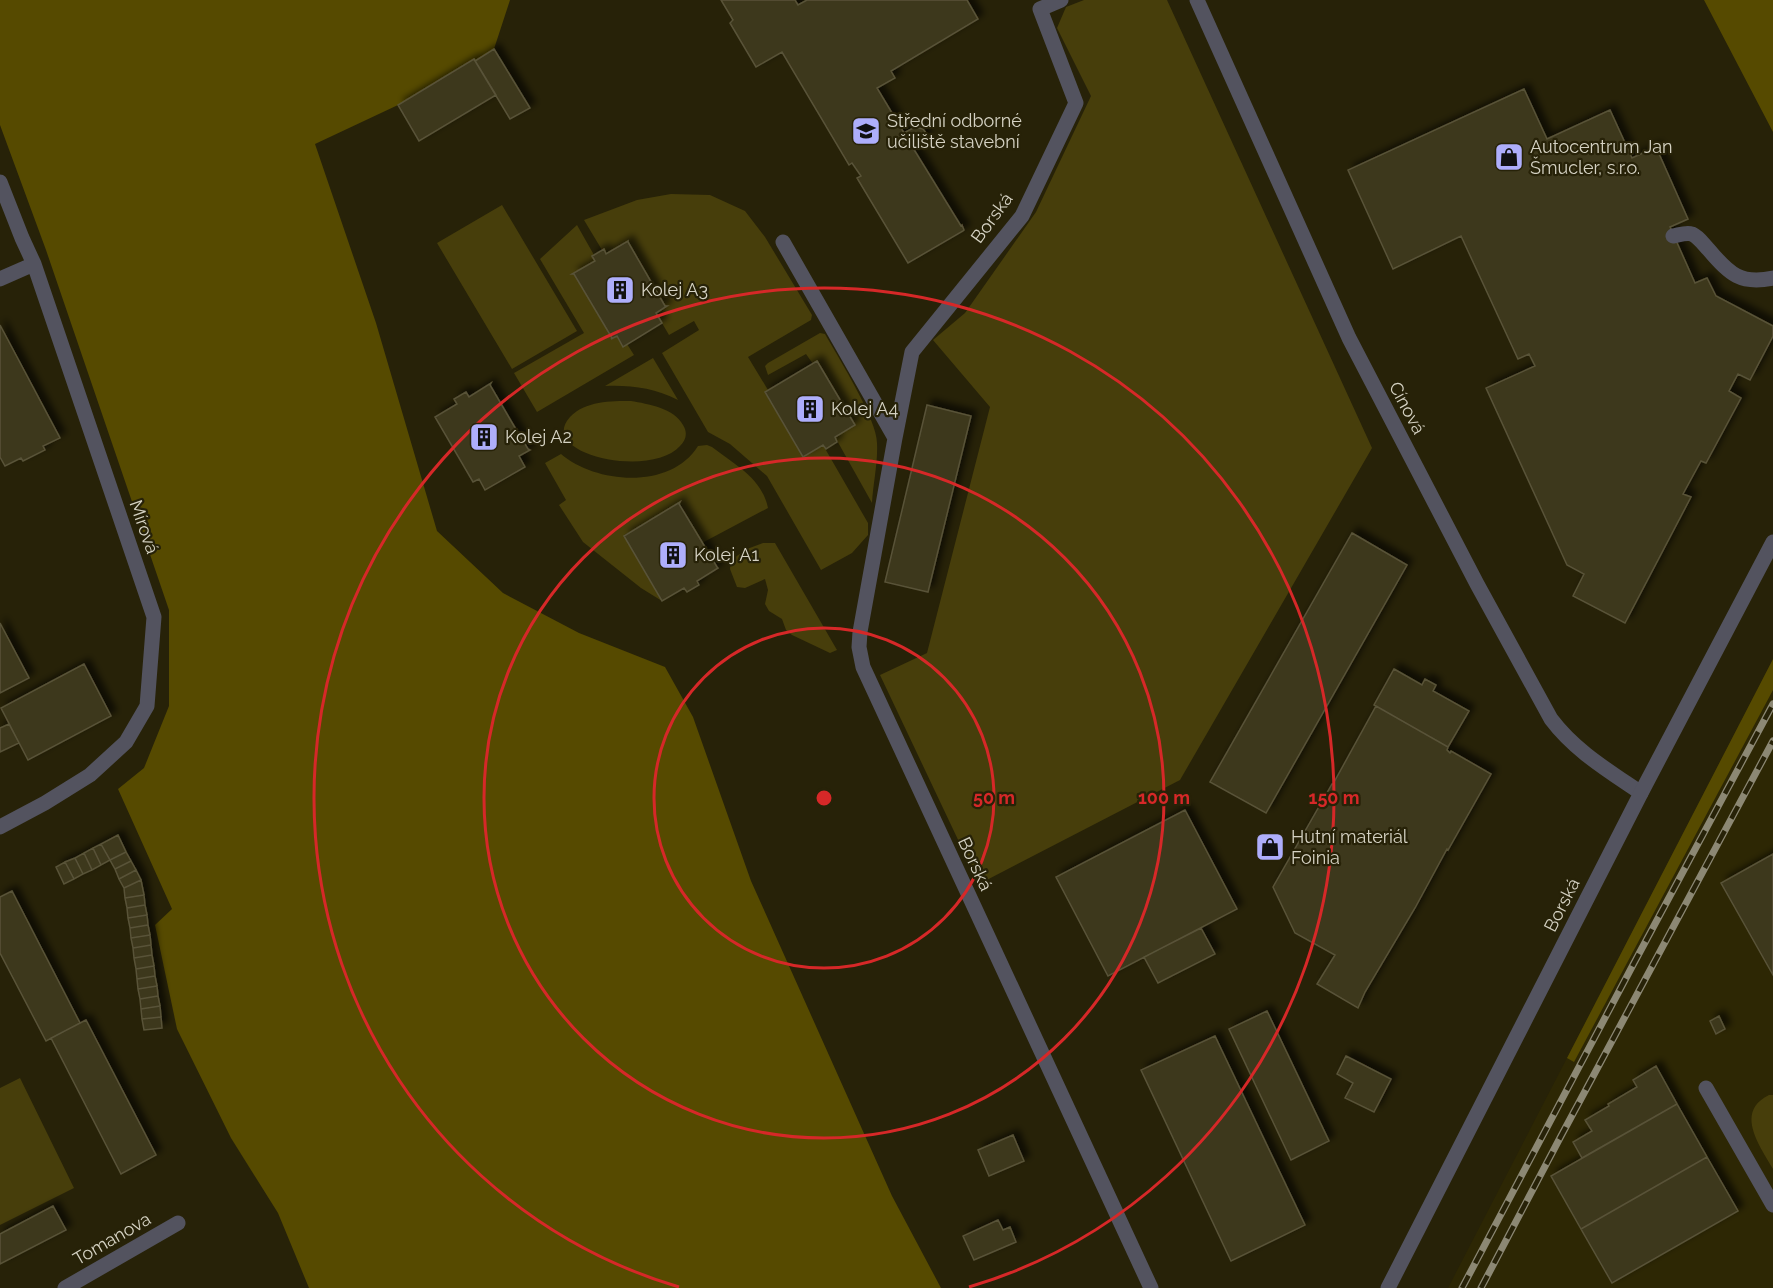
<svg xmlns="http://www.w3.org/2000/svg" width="1773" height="1288" viewBox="0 0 1773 1288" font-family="Raleway,sans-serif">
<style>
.built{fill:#2d2704}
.green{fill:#473e0b}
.forest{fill:#564a00}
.building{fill:#3d371d;stroke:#595338;stroke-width:1.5;filter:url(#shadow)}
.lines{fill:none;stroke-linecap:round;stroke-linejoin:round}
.minor{stroke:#53535f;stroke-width:15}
.tertiary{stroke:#53535f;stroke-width:15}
.rail-casing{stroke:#8c8874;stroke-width:7}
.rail{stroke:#272208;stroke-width:4.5;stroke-dasharray:14;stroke-linecap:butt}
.ring{fill:none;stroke:#d62828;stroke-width:3}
.labels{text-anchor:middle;stroke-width:4.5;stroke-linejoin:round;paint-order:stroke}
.poi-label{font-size:18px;fill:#d5d2c3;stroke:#272208;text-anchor:start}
.street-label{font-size:18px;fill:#d5d2c3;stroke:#272208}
.centre{fill:#d62828;stroke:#272208;stroke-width:3}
.ring-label{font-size:18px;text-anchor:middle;font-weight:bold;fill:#d62828;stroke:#272208;stroke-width:4.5;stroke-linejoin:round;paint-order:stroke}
</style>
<defs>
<filter id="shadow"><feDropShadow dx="5.5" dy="-5.5" stdDeviation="3" flood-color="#0009"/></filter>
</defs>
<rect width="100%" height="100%" fill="#272208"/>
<path class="built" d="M 1773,659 L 1773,1288 L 1448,1288 L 1567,1058 Z"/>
<path class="green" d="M 1084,0 L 1167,0 L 1372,448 L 1180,780 L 979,884 L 880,675 L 927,653 L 990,407 L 933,340 L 965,313 L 1036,212 L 1091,96 L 1057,28 L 1066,7 Z
M 671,194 L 710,195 L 745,211 L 765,237 L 812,315 L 811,320 L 748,357 L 768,390 L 765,393 L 803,456 L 823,445 L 868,523 L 868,535 L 852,553 L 821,570 L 767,476 L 730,444 L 708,432 L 662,353 L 699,330 L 694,321 L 669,335 L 656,313 L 667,306 L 665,306 L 628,242 L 606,254 L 604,250 L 602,250 L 584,220 L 637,200 Z
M 502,205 L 577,331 L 512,369 L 437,243 Z
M 577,225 L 594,255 L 592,257 L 595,261 L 573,274 L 574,274 L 612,338 L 611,339 L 617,336 L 623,346 L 627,344 L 634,355 L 537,412 L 514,373 L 584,333 L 540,259 Z
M 820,333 L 825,334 C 838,357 877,419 877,443 C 878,463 873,484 872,503 L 835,437 L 855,425 L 817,362 L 813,364 L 806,354 L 768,375 L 765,366 L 768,363 Z
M 653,358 L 678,400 C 654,388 631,385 605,386 Z
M 631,401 C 648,404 674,408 683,425 C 688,433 686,440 680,446 C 651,479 536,454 570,417 C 585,401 611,401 631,401 Z
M 707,445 L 712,447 C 735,465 762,478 768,508 L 702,543 L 680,503 L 624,535 L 662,601 L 641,588 L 583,542 L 559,505 L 566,500 L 545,463 L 561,454 C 596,484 671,490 698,446 Z
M 763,543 L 775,543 L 837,650 L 830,653 L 792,635 L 786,630 L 782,619 L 769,611 L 765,604 L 768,590 L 765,579 L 745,588 L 737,587 L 730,569 L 731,560 L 747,549 Z
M 20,1078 L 74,1188 L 0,1225 L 0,1088 Z
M 1769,1095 L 1773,1095 L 1773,1169 C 1760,1146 1734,1112 1769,1095 Z"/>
<path class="forest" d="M 0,0 L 510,0 L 494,49 L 475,61 L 474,59 L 398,105 L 315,144 L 376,323 L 437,531 L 503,593 L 579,633 L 665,667 L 693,717 L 751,881 L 892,1196 L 941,1288 L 309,1288 L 278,1213 L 231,1138 L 177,1029 L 155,925 L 172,909 L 118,789 L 144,768 L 169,706 L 169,610 L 46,250 L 0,125 Z
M 1704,0 L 1773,0 L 1773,132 Z
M 1773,659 L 1773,690 L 1574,1062 L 1567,1058 Z"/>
<path class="building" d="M 721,0 L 795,0 L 798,5 L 807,0 L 967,0 L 978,19 L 891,71 L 895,78 L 877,88 L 904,133 L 915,127 L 923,129 L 926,133 L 924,141 L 913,148 L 961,226 L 962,225 L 964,230 L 963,231 L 908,263 L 857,178 L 861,176 L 852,163 L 849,165 L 782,52 L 756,67 L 730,23 L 733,20 Z
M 494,49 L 530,108 L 510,119 L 475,61 Z
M 474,59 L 496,95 L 419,141 L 398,105 Z
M 1524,89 L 1547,139 L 1610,110 L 1632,158 L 1656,147 L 1688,219 L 1670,227 L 1695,283 L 1707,278 L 1716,296 L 1773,326 L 1773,336 L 1750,380 L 1738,374 L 1729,391 L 1741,398 L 1706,463 L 1701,461 L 1683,494 L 1691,497 L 1625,623 L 1573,596 L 1584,574 L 1567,565 L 1486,388 L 1535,366 L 1529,354 L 1518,359 L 1461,236 L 1393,269 L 1348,170 Z
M 628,241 L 628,242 L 665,306 L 667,306 L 656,313 L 662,323 L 623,347 L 617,336 L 611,339 L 612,338 L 574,274 L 572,274 L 595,261 L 592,256 L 594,255 L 604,249 L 606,254 Z
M 0,325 L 60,438 L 43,446 L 45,450 L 23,461 L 21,458 L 5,466 L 0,457 Z
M 817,361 L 855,425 L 835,437 L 837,442 L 826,449 L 823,445 L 803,457 L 765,392 Z
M 491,383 L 490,385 L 514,426 L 528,449 L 530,450 L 519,456 L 525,467 L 485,490 L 479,479 L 473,482 L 435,417 L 457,404 L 454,399 L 466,392 L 469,397 Z
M 927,405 L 971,416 L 928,592 L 885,582 Z
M 680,502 L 679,504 L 717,567 L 718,568 L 697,581 L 699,585 L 687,592 L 684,588 L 662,601 L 624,536 Z
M 1352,533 L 1407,565 L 1266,813 L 1210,782 Z
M 0,623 L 29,678 L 0,693 Z
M 84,664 L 111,716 L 28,760 L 1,708 Z
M 1394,669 L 1422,685 L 1425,679 L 1436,685 L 1433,691 L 1469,711 L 1448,747 L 1374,705 Z
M 1376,706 L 1448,747 L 1447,750 L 1450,753 L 1451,751 L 1491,774 L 1448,850 L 1447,849 L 1415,908 L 1365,992 L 1358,1008 L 1317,984 L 1335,955 L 1295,933 L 1273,887 L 1332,784 L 1333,784 Z
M 9,724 L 19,743 L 0,752 L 0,728 Z
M 1185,810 L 1237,909 L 1108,976 L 1056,877 Z
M 118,835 L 126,852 L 110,860 L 101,844 Z
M 101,844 L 110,860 L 101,865 L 93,848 Z
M 93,848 L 101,865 L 92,870 L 84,853 Z
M 126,852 L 131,861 L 115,869 L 110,860 Z
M 84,853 L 92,870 L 83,874 L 75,858 Z
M 1773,854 L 1773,975 L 1721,883 Z
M 75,858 L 83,874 L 74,879 L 65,862 Z
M 131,861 L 136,870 L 119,879 L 115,869 Z
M 65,862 L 74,879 L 64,884 L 56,867 Z
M 136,870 L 141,880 L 124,888 L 119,879 Z
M 141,880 L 144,895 L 125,898 L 124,888 Z
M 12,891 L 80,1023 L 46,1041 L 0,953 L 0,897 Z
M 144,895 L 145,905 L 127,908 L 125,898 Z
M 145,905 L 147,915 L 128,918 L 127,908 Z
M 147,915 L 148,925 L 130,928 L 128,918 Z
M 148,925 L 150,935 L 131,938 L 130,928 Z
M 1201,928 L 1215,954 L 1158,983 L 1144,957 Z
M 150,935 L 151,945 L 133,948 L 131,938 Z
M 151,945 L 152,955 L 134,958 L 133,948 Z
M 152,955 L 154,966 L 136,969 L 134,958 Z
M 154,966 L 155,976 L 137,979 L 136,969 Z
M 155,976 L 157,986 L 138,989 L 137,979 Z
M 157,986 L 158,996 L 140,999 L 138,989 Z
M 158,996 L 160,1006 L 141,1009 L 140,999 Z
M 160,1006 L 161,1017 L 142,1019 L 141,1009 Z
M 1267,1011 L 1329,1141 L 1291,1160 L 1229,1029 Z
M 1719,1016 L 1725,1029 L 1716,1034 L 1710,1021 Z
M 161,1017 L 162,1028 L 144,1030 L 142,1019 Z
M 86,1020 L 156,1155 L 121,1174 L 51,1038 Z
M 1215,1036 L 1305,1225 L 1231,1261 L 1141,1070 Z
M 1346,1056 L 1391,1079 L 1374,1112 L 1345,1098 L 1353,1083 L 1337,1074 Z
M 1656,1066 L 1677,1104 L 1582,1158 L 1573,1142 L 1592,1131 L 1585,1120 L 1609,1106 L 1608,1104 L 1637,1087 L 1633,1080 Z
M 1677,1104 L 1707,1157 L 1581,1229 L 1551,1176 Z
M 1013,1135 L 1024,1161 L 989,1176 L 978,1150 Z
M 1707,1157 L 1738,1211 L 1612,1283 L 1581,1229 Z
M 53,1206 L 66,1230 L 0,1264 L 0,1234 Z
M 998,1220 L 1003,1230 L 1010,1227 L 1016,1242 L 974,1260 L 963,1236 Z"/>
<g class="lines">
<path class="minor" d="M 1197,0 L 1349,338 L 1477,584 L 1551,719 C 1575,751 1609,771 1641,793
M 0,182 L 22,238 L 34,264 L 154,617 L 147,706 L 126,742 L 90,775 L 45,803 L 0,827
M 1673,236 C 1679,235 1686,232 1692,234 C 1699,237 1704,245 1709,250 C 1729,274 1741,285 1773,278
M 783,242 L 895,438 L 860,632 L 859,647 L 863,667 L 1151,1288
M 0,279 L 34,264
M 895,438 L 912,352 L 1022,216 L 1076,103 L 1040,9 L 1061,0
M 1706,1088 L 1773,1205
M 65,1288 L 178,1223"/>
<path class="tertiary" d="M 1388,1288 L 1641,793 L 1773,542"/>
<g class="rail-casing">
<path id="rail" d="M 1462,1288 L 1634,963 L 1773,704
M 1481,1288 L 1561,1136 L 1773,741"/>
</g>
<use href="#rail" class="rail"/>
</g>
<g class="ring">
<circle cx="824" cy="798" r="170"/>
<circle cx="824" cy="798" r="340"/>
<path d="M679 1287A510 510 0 1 1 969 1287"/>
</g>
<defs>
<g id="school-square" transform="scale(1.5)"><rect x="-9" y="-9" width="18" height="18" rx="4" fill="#aeaefb" stroke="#272208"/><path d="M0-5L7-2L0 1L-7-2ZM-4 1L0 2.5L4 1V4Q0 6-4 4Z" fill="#111"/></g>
<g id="shop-square" transform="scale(1.5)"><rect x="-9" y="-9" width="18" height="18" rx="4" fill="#aeaefb" stroke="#272208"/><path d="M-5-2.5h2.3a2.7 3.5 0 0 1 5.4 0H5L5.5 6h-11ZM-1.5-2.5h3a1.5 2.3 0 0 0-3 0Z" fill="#111"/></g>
<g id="building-square" transform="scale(1.5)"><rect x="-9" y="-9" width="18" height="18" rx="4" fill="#aeaefb" stroke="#272208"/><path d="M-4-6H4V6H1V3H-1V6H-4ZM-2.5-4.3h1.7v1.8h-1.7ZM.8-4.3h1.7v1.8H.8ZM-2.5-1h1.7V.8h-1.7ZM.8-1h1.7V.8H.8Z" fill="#111"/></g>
</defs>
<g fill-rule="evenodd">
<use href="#school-square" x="866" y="131"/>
<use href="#shop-square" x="1509" y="157"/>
<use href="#building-square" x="620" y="290"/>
<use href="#building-square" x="810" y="409"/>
<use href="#building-square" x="484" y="437"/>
<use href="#building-square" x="673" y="555"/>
<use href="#shop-square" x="1270" y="847"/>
</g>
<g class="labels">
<g class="poi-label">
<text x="887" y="127">Střední odborné<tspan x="887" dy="21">učiliště stavební</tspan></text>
<text x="1530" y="153">Autocentrum Jan<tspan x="1530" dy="21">Šmucler, s.r.o.</tspan></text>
<text x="641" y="296">Kolej A3</text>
<text x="831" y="415">Kolej A4</text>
<text x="505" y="443">Kolej A2</text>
<text x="694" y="561">Kolej A1</text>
<text x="1291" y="843">Hutní materiál<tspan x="1291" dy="21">Foinia</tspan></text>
</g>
<g class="street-label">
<text transform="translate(992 218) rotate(-54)" y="6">Borská</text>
<text transform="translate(1407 408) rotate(62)" y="6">Cínová</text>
<text transform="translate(144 527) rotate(71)" y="6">Mírová</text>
<text transform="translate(975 864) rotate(65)" y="6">Borská</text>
<text transform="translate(1562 905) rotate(-63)" y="6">Borská</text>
<text transform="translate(112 1239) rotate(-30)" y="6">Tomanova</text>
</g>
</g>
<circle cx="824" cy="798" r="9" class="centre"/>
<g class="ring-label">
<text x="994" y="804">50 m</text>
<text x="1164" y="804">100 m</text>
<text x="1334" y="804">150 m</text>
</g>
</svg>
